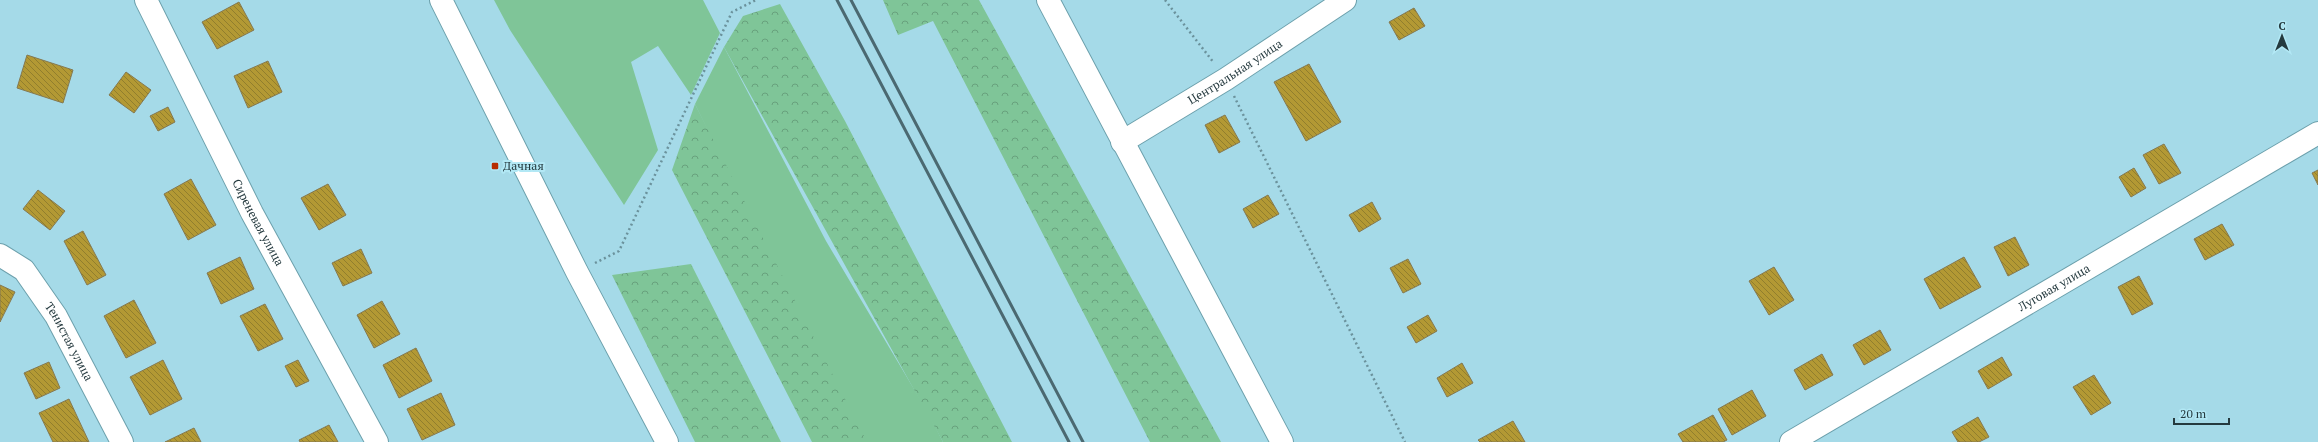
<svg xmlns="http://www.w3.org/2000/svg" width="2318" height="442" viewBox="0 0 2318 442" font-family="'PT Serif',serif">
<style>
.green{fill:#7fc598}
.forest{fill:url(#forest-crowns)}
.building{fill:url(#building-back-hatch);stroke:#847952}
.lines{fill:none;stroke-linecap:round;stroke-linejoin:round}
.minor-casing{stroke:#6ca0ac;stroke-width:24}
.path{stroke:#6b929c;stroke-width:2.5;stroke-dasharray:2 3;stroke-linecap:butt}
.minor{stroke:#fff;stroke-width:22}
.rail{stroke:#4b6971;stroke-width:3}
.poi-dot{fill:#b72d01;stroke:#b2e8f5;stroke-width:1.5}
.labels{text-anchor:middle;stroke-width:4;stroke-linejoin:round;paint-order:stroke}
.street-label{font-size:12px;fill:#253a3f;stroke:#b2e8f5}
.poi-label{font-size:12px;fill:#253a3f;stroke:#b2e8f5;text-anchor:start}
</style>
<defs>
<pattern id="forest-crowns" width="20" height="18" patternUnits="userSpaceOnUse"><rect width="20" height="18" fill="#7fc598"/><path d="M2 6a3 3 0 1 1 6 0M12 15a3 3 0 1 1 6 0" fill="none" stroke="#68a17d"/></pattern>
<pattern id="building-back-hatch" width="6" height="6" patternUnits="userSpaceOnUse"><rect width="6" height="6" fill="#b39934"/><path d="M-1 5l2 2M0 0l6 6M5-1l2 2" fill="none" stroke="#917e2d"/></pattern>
</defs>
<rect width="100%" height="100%" fill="#a5dae8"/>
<path class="green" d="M 494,0 L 703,0 L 720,33 L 691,95 L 658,46 L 631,62 L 658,150 L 624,205 L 510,30 Z
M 724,47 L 826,241 L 927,411 L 943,442 L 859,442 L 695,104 Z"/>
<path class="forest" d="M 883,0 L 979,0 L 1221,442 L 1150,442 L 933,21 L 898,35 Z
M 780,4 L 845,121 L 1012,442 L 943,442 L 724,47 L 743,16 Z
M 695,104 L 867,442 L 812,442 L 672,170 Z
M 691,264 L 781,442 L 782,442 L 695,442 L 612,275 Z"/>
<path class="building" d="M 239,2 L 254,30 L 217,49 L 202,22 Z
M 1414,8 L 1425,26 L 1399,40 L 1389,22 Z
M 27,55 L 73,70 L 63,103 L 17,88 Z
M 268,61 L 282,92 L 248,108 L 234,76 Z
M 1309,64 L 1341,122 L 1306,141 L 1274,82 Z
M 126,72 L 151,90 L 134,113 L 109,95 Z
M 168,107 L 175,122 L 158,131 L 150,116 Z
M 1225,115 L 1240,142 L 1219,153 L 1205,125 Z
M 2164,144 L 2181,173 L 2159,184 L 2143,155 Z
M 2134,168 L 2146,188 L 2131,197 L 2119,177 Z
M 2318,170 L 2318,185 L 2312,173 Z
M 191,179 L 216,225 L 188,240 L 164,194 Z
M 328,184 L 346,215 L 319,230 L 301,198 Z
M 38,190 L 65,211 L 50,230 L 23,209 Z
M 1268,195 L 1279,214 L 1253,228 L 1243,209 Z
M 1372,202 L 1381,219 L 1359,232 L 1349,215 Z
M 2222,224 L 2234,245 L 2205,260 L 2194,239 Z
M 83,231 L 106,275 L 87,285 L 64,241 Z
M 2015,237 L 2029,265 L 2008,276 L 1994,247 Z
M 361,249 L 372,273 L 343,286 L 332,263 Z
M 240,257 L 254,289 L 221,304 L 207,273 Z
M 1964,257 L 1981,287 L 1940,309 L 1924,279 Z
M 1408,259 L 1421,284 L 1403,293 L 1390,268 Z
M 1774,267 L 1794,300 L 1769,315 L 1749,281 Z
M 2139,276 L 2153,304 L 2132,315 L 2118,287 Z
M 0,285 L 15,292 L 0,322 Z
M 134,300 L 156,343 L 126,358 L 104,316 Z
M 382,301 L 400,334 L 374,348 L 357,315 Z
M 265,304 L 283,339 L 258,351 L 240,316 Z
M 1428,315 L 1437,331 L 1416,343 L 1407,327 Z
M 1880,330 L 1891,350 L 1864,365 L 1853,345 Z
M 416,348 L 432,381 L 399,398 L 383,365 Z
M 1822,354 L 1833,375 L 1805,390 L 1794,370 Z
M 2002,357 L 2012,375 L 1988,389 L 1978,371 Z
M 163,360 L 182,399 L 150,415 L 130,377 Z
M 298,360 L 309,381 L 296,387 L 285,366 Z
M 49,362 L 60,388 L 36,399 L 24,373 Z
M 1462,363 L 1473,383 L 1447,397 L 1437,378 Z
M 2094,375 L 2111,403 L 2091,415 L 2073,387 Z
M 1752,390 L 1766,416 L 1732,435 L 1718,409 Z
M 441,393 L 455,425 L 422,440 L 407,409 Z
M 69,399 L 89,442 L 53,442 L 39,413 Z
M 1713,415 L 1727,440 L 1723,442 L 1683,442 L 1678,434 Z
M 1978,417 L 1989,437 L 1979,442 L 1958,442 L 1952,432 Z
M 1513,421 L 1525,442 L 1480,442 L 1478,440 Z
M 329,425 L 338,442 L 300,442 L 299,440 Z
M 194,428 L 201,442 L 165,442 Z"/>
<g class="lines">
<g class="minor-casing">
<g id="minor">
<path id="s1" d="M 146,0 L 252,213 L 377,442"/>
<path d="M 441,0 L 577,272 L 667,442"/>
<path d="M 1048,0 L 1282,442"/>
<path id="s2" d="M 1122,142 L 1226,79 L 1345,0"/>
<path id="s3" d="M 0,255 L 24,270 L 56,316 L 122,442"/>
<path id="s4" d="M 1791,442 L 2318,133"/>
</g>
</g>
<path class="path" d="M 1165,0 L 1214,63
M 1234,96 L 1405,442
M 595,263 L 619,251 L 732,12 L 756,0"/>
<use href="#minor" class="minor"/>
<path class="rail" d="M 837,0 L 1069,442
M 851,0 L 1083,442"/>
</g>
<rect class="poi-dot" x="491" y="162" width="8" height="8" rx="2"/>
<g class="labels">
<g class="street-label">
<text dy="4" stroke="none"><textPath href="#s2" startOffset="133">Центральная улица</textPath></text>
<text dy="4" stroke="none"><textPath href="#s1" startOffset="249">Сиреневая улица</textPath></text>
<text dy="4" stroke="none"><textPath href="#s4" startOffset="305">Луговая улица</textPath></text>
<text dy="4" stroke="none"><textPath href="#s3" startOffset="113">Тенистая улица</textPath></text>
</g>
<g class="poi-label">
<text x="503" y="170">Дачная</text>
</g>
</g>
<g transform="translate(2282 36)" stroke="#b2e8f5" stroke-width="3" paint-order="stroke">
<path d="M0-3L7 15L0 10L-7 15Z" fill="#253a3f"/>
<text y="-6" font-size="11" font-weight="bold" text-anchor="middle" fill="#253a3f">С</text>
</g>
<path d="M2174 418v6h55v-6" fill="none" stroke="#253a3f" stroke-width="2"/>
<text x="2180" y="418" font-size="12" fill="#253a3f" stroke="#b2e8f5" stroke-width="3" paint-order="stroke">20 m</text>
</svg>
